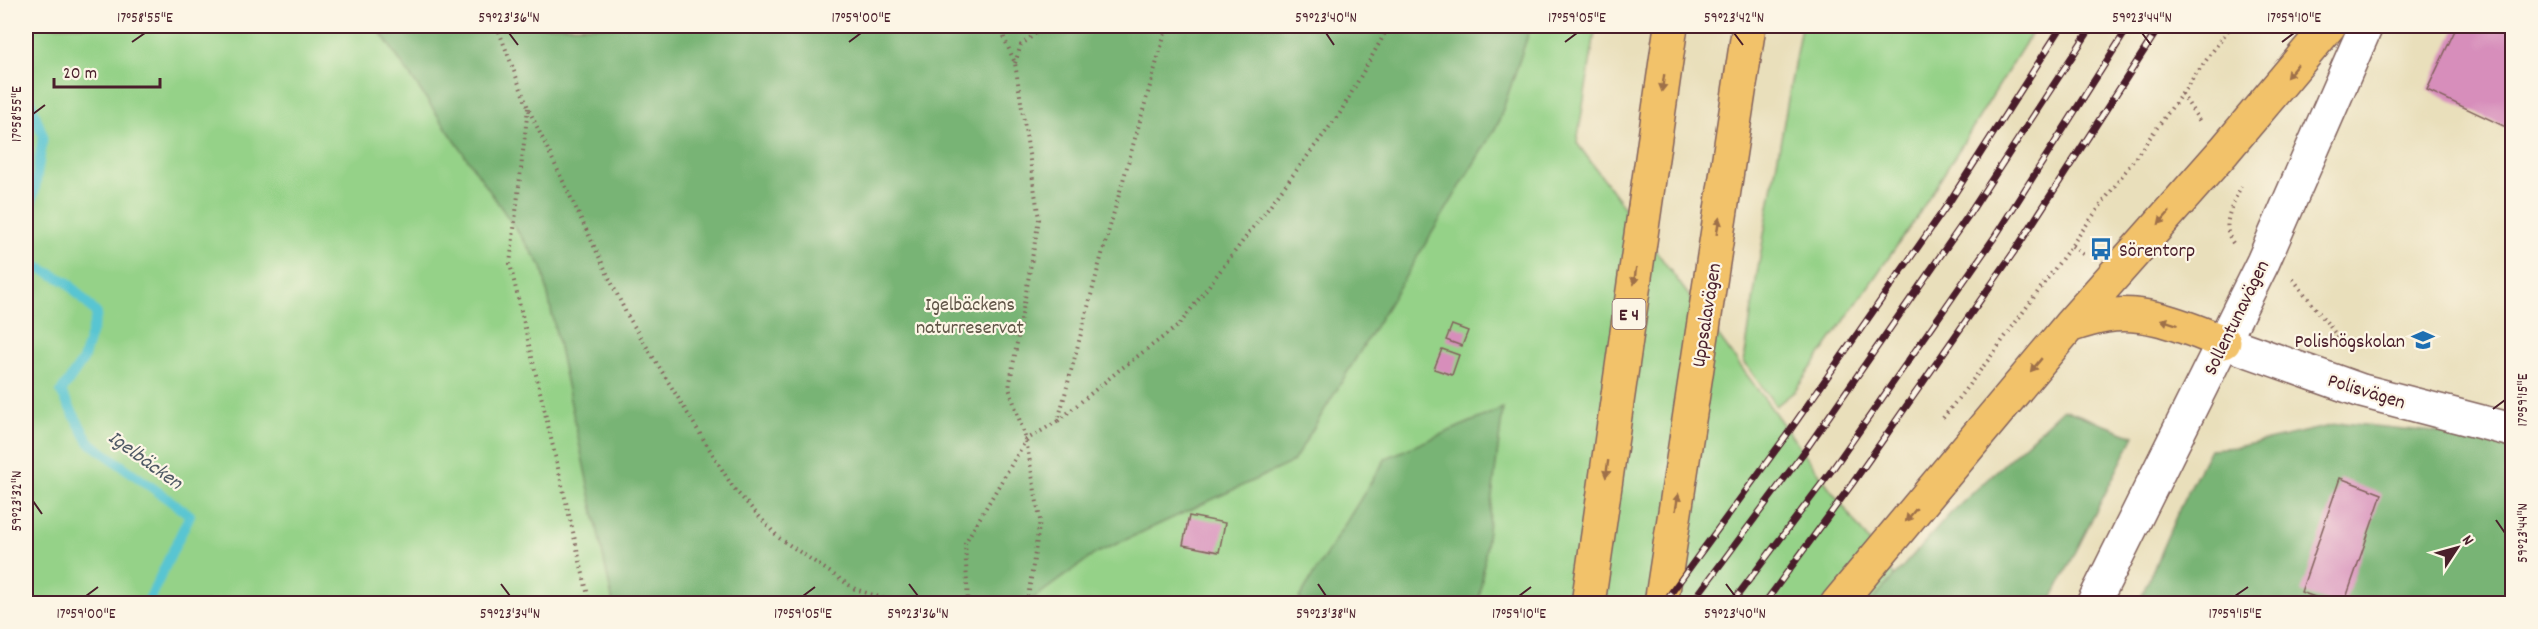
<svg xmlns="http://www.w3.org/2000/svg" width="2538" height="629" viewBox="0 0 2538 629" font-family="Dekko,sans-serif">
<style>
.green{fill:#95d288;stroke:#70785a;stroke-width:1.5}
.forest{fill:#78b474;stroke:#616a50;stroke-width:1.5}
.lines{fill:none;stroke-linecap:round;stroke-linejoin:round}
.stream{stroke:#59c5d2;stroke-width:10}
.building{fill:#d78ebb}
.minor-casing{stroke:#82625d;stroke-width:36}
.highway-casing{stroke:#82625d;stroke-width:36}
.path{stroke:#82625d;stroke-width:4;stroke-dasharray:1.5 4.5;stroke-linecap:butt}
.minor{stroke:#fff;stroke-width:33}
.highway{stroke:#f2c26a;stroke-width:33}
.rail-casing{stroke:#4a1f2b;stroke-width:7}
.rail{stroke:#fcf5e5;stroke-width:4.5;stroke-dasharray:14;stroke-linecap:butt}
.oneway{fill:#9e704a}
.ticks{fill:none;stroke:#4a1f2b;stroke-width:2}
.labels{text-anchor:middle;stroke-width:4.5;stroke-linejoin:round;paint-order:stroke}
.shield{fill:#fcf5e5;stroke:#7f5f63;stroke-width:1.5}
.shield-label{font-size:18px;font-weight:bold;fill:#4a1f2b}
.poi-label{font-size:20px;fill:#4a1f2b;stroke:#fcf5e5;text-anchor:start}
.park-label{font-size:20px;fill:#605547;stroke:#fcf5e5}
.street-label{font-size:20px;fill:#4a1f2b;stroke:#fcf5e5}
.water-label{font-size:21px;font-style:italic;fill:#4f5965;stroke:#fcf5e5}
.neatline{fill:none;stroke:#4a1f2b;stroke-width:2}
.ticks-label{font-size:15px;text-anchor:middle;fill:#4a1f2b}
</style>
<rect width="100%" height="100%" fill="#fcf5e5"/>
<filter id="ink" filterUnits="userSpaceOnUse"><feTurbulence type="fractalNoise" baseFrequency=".0167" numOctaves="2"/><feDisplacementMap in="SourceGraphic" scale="12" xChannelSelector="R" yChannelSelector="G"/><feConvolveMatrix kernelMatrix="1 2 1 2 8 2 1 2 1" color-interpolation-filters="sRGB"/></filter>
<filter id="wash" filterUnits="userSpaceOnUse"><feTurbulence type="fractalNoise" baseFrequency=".008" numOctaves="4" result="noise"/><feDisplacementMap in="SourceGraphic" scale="24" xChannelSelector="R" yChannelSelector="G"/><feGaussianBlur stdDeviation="1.35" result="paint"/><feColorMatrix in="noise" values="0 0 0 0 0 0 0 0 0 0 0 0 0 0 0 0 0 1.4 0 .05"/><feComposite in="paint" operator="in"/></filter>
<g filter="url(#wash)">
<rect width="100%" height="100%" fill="#e9dfbb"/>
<path class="green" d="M 26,26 L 1596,26 L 1577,143 L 1914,603 L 26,603 Z
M 1801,26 L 2036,26 L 1915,220 L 1795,391 L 1776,406 L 1744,362 L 1757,274 Z"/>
<path class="forest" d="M 376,26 L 1531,26 L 1498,124 L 1293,462 L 1095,554 L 1027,603 L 613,603 L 542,267 Z
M 1503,408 L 1479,603 L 1305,604 L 1299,598 L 1386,458 Z
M 2063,409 L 2134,436 L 2050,603 L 1870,603 L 1950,514 Z
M 2343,423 L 2476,436 L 2512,444 L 2512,603 L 2138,604 L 2181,505 L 2210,449 L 2237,447 Z"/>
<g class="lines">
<path class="stream" d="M 26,90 L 43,136 L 35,188 L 26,225
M 26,240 L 28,262 L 67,282 L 97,314 L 83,360 L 61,392 L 89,442 L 190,515 L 147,604"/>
</g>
<g id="blocks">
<path class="building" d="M 2457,26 L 2512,26 L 2512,124 L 2510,129 L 2427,90 Z
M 1452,325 L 1468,331 L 1462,346 L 1446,340 Z
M 1442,349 L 1459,355 L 1452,375 L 1434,369 Z
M 2340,478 L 2382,494 L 2344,604 L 2334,604 L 2301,592 Z
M 1189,516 L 1225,523 L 1219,552 L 1183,545 Z"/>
</g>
</g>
<g filter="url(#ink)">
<use href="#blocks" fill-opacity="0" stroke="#82625d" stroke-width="1.5"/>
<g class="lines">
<g class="minor-casing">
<path id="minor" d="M 2224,342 L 2362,391 L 2512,430
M 2093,604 L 2263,262 L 2366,26"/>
</g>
<g class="highway-casing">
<path id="highway" d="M 2069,326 C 2081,322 2093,318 2106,316 C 2147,309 2186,328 2224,342
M 1588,604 L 1671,26
M 1661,604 L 1749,26
M 1837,604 L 2069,326 L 2224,151 L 2329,26"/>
</g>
<path class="path" d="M 497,26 L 528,108 L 626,313 L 734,489 L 779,538 L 855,589 L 900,604
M 999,26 L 1015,63 L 1039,219 L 1009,388 L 1026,440 L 1040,520 L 1027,604
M 1015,63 L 1021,45 L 1045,26
M 2182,94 L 2201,123
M 528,108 L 510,264 L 590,604
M 2233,243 C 2220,224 2233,205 2241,186
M 2072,246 L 2084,255
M 2293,279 L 2345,346
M 1943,418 L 1989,359 L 2231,26
M 1058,421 L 1118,371 L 1179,325 L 1340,113 L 1389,26
M 968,604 L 965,543 L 1026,440 L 1058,421 L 1099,265 L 1167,26"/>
<use href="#minor" class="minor"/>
<use href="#highway" class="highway"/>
<g class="rail-casing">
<path id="rail" d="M 1663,604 L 1786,436 L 1948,204 L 2062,26
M 1691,604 L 1807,448 L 1968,216 L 2092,26
M 1731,604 L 1832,470 L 1996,235 L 2129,26
M 1764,604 L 1852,484 L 2016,249 L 2160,26"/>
</g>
<use href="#rail" class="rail"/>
</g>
<defs><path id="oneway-solid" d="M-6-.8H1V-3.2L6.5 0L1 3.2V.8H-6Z" transform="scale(1.5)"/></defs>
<g class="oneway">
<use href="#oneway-solid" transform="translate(2292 71) rotate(130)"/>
<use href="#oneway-solid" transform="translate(1663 83) rotate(98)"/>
<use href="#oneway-solid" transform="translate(2164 218) rotate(132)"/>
<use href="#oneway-solid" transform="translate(1718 226) rotate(-81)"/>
<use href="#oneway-solid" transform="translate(1635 276) rotate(98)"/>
<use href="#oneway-solid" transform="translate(2169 322) rotate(-162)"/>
<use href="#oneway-solid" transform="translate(2036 365) rotate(130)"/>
<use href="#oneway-solid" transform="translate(1607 469) rotate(98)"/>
<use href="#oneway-solid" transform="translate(1677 502) rotate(-81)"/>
<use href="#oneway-solid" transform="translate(1911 515) rotate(130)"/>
</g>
</g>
<path class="ticks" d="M 509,33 L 518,45M 1326,33 L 1334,45M 1734,33 L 1743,45M 2142,33 L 2151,45M 132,42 L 145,33M 849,42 L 861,33M 1565,42 L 1577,33M 2282,42 L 2294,33M 33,114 L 45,105M 2493,409 L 2505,400M 33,501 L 42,514M 2496,520 L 2505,533M 501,584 L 510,596M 909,584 L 918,596M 1318,584 L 1326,596M 1726,584 L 1735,596M 86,596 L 98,587M 803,596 L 815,587M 1519,596 L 1531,587M 2235,596 L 2248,587"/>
<defs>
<g id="bus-bare" transform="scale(1.8)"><path d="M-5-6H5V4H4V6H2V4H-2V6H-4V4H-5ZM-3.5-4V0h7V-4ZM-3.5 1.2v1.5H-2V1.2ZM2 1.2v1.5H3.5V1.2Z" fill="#1f6fb2" stroke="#fcf5e5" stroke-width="2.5" paint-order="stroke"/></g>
<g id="university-bare" transform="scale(1.8)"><path d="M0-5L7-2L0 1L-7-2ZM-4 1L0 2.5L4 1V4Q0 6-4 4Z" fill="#1f6fb2" stroke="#fcf5e5" stroke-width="2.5" paint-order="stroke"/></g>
</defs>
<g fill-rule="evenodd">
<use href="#bus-bare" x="2101" y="249"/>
<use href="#university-bare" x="2423" y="340"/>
</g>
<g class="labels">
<rect class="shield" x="1612.5" y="299" width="33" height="30" rx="4.5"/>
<g class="shield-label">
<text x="1629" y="320">E 4</text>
</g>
<g class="poi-label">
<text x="2119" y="256">Sörentorp</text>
<text x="2405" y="347" text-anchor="end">Polishögskolan</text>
</g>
<g class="park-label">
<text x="970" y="310">Igelbäckens<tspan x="970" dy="23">naturreservat</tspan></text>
</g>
<g class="street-label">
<text transform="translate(1705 315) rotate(-81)" y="7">Uppsalavägen</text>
<text transform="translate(2235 317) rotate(-64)" y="7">Sollentunavägen</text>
<text transform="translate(2367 390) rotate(17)" y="7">Polisvägen</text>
</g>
<g class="water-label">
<text transform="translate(146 459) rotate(36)" y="7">Igelbäcken</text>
</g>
</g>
<rect width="2538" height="629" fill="none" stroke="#fcf5e5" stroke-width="66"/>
<g transform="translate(2457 548) rotate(54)" stroke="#fcf5e5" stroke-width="4.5" paint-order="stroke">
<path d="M0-4.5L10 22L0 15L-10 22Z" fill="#4a1f2b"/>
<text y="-9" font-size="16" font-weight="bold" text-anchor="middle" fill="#4a1f2b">N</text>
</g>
<path d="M54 78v9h106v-9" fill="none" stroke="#4a1f2b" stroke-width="3"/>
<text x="63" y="78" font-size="18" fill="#4a1f2b" stroke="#fcf5e5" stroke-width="4.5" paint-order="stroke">20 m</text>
<rect x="33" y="33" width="2472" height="563" class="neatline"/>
<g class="ticks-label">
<text x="145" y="22">17°58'55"E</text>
<text x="509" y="22">59°23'36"N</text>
<text x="861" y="22">17°59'00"E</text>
<text x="1326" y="22">59°23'40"N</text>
<text x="1577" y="22">17°59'05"E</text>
<text x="1734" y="22">59°23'42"N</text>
<text x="2142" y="22">59°23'44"N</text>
<text x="2294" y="22">17°59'10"E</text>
<text transform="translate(16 114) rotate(-90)" y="5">17°58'55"E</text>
<text transform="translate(2522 400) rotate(-90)" y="5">17°59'15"E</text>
<text transform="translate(16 501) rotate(-90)" y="5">59°23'32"N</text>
<text transform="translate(2522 533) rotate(-90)" y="5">59°23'44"N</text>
<text x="86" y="618">17°59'00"E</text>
<text x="510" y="618">59°23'34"N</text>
<text x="803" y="618">17°59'05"E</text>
<text x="918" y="618">59°23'36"N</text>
<text x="1326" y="618">59°23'38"N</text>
<text x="1519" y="618">17°59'10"E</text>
<text x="1735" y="618">59°23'40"N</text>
<text x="2235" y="618">17°59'15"E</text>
</g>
</svg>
